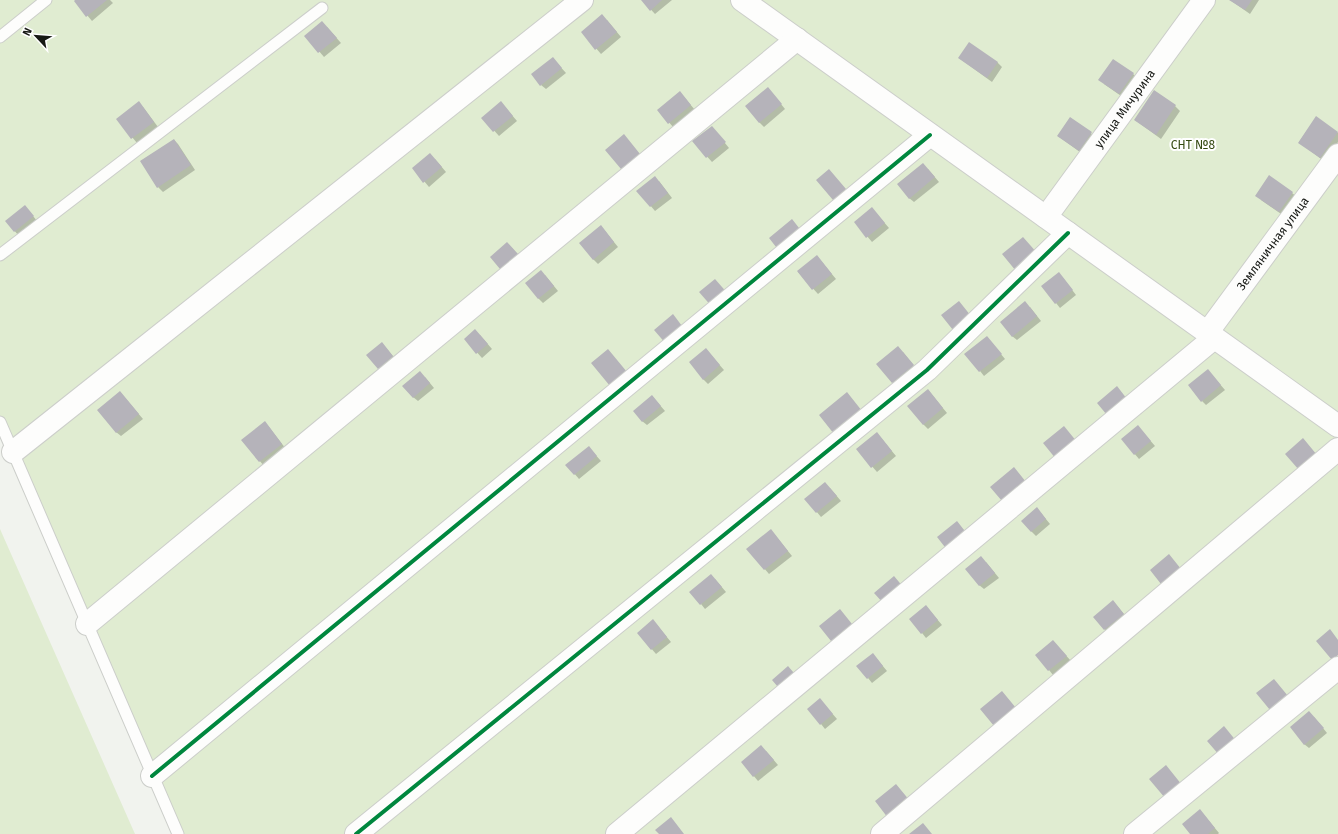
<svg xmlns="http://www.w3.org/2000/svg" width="1338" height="834" viewBox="0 0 1338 834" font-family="'Fira Sans',sans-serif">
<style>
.green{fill:#e0ecd1}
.shadow{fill:#0003}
.building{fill:#b5b3ba}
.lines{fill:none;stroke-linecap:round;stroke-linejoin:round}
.service-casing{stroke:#ccceca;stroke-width:13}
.minor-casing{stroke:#ccceca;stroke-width:24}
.service{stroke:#fdfdfc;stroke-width:11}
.minor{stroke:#fdfdfc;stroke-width:22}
.cycleway-casing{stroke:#fff;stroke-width:6}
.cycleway{stroke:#00873e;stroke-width:4}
.labels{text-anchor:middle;stroke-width:4;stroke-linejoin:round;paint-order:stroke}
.street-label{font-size:12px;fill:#161814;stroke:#fff}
.park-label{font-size:12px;fill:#354a11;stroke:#fff}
</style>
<rect width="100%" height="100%" fill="#f1f3ee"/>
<path class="green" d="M 0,0 L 1338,0 L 1338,834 L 178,834 L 0,422 Z
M 0,529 L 135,834 L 0,834 Z"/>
<path class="shadow" d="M 77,0 L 110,0 L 113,3 L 92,21 L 75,1 Z
M 642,0 L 672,0 L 655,14 Z
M 1230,0 L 1259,0 L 1250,14 Z
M 607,20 L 621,37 L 601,54 L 582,32 Z
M 327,27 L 341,43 L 324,57 L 306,36 Z
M 959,58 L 997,62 L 1002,67 L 992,82 Z
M 557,63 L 566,73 L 546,89 L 541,85 Z
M 1133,74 L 1138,78 L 1124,98 L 1104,84 Z
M 772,93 L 785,109 L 764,127 L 759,122 Z
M 684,97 L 695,110 L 674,128 L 658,110 Z
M 1175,106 L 1180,111 L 1161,139 L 1135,120 Z
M 143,107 L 158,127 L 137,143 L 117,119 Z
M 505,107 L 517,121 L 499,136 L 483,118 Z
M 1070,118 L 1096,137 L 1084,155 L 1058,136 Z
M 1316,118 L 1338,133 L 1338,142 L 1325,162 L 1299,142 Z
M 716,132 L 729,148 L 712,162 L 694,142 Z
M 174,140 L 178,144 L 195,170 L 163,192 L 158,187 L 141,161 Z
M 435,159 L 446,172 L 429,187 L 413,168 Z
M 928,169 L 939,182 L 914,202 L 909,198 Z
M 833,175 L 849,194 L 838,204 L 833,199 Z
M 659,181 L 672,198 L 655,211 L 638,191 Z
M 1292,193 L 1297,197 L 1284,216 L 1261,200 Z
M 29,211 L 37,221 L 19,236 L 6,221 Z
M 876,213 L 889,228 L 872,242 L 855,222 Z
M 605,231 L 618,247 L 598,264 L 593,259 Z
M 512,248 L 521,259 L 505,273 L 500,268 Z
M 821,261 L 836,279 L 818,294 L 798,272 Z
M 545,275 L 558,291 L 543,303 L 538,298 Z
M 1063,278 L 1076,295 L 1060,308 L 1056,303 Z
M 1030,307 L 1041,321 L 1017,340 L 1012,336 Z
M 480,335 L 492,349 L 482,358 L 465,339 Z
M 991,342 L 1005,359 L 984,376 L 980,371 Z
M 386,348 L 397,361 L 383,373 L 378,368 Z
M 903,352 L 917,370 L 897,387 L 892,382 Z
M 710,354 L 724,370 L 708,384 L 703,379 Z
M 1212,375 L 1225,390 L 1206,405 L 1202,401 Z
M 425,377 L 434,388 L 418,401 L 413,397 Z
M 928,390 L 947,413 L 928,429 L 923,424 Z
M 120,392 L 143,419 L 121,436 L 116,432 Z
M 652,396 L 665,411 L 647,425 L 642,421 Z
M 269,427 L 286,449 L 264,466 L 243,441 Z
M 1142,431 L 1155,446 L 1139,459 L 1122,439 Z
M 881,438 L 896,456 L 877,472 L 857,449 Z
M 593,452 L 601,461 L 579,479 L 567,465 Z
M 830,488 L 841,501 L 821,517 L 806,499 Z
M 1041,513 L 1050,524 L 1036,536 L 1031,531 Z
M 775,535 L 792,556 L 769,574 L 748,549 Z
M 986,562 L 999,578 L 984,589 L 979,585 Z
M 715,579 L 726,592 L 705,609 L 701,604 Z
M 926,606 L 942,625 L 926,638 L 922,633 Z
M 1117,606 L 1128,619 L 1109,634 L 1094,617 Z
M 657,625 L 671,642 L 656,654 L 638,633 Z
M 1053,641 L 1071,661 L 1053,675 L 1049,670 Z
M 877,659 L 887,671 L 872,683 L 868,678 Z
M 824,704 L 837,719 L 825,729 L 821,724 Z
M 1314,717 L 1327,733 L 1309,748 L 1304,744 Z
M 766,751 L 778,765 L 758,781 L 742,762 Z
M 1204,815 L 1219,833 L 1218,834 L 1191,834 Z"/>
<path class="building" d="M 75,0 L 107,0 L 86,17 L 74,1 Z
M 641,0 L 662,0 L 650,11 Z
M 1229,0 L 1252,0 L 1245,10 Z
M 602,14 L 617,32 L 595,50 L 581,32 Z
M 322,21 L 337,38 L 318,53 L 304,36 Z
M 969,42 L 998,62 L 987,78 L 958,58 Z
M 553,57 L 562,68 L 540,86 L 531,74 Z
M 1113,59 L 1134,73 L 1119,94 L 1098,80 Z
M 768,87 L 782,104 L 759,123 L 745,106 Z
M 1154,90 L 1176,105 L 1156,135 L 1134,120 Z
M 680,91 L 691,105 L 668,124 L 657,110 Z
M 139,101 L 154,122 L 131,139 L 116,119 Z
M 501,101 L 513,116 L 493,132 L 481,118 Z
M 1316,116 L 1338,132 L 1320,158 L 1298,143 Z
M 1070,117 L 1092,132 L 1079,151 L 1057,136 Z
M 712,126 L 726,142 L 706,158 L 692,141 Z
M 624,134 L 640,154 L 621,169 L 605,150 Z
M 174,139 L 191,165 L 157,188 L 140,161 Z
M 430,153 L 442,167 L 423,183 L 412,168 Z
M 923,163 L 935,177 L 909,199 L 897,184 Z
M 829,169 L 846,189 L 833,200 L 816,180 Z
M 1269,175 L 1293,192 L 1279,212 L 1255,196 Z
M 655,176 L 668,193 L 650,207 L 636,191 Z
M 25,205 L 34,216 L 14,232 L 5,221 Z
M 872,207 L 885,223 L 866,238 L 854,222 Z
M 792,219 L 803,233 L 780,252 L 769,238 Z
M 601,225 L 614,242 L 593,260 L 579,243 Z
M 1023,237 L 1038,254 L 1016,271 L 1002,254 Z
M 507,242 L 518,254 L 500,269 L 490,257 Z
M 817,255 L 832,274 L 812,290 L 797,271 Z
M 541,270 L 554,286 L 538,299 L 525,283 Z
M 1059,272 L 1073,290 L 1055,304 L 1041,286 Z
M 715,279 L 729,295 L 713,308 L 699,292 Z
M 959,301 L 971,316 L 953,330 L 941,315 Z
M 1025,301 L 1037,316 L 1012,337 L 1000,322 Z
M 673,314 L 685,330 L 667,345 L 654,330 Z
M 475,329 L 488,344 L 476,354 L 464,339 Z
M 987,336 L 1002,354 L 979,372 L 964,354 Z
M 382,342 L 393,356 L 378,369 L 366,355 Z
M 898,346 L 914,365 L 892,383 L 876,364 Z
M 706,348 L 720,365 L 703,380 L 689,362 Z
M 608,349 L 627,372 L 610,386 L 591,363 Z
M 1208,369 L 1221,385 L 1201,402 L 1188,385 Z
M 420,371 L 430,383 L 413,398 L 402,386 Z
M 1117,386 L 1127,399 L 1107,415 L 1097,403 Z
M 928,389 L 943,408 L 923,425 L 907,406 Z
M 120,391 L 139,414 L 116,433 L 97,410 Z
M 847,392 L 862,411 L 834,434 L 819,415 Z
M 652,395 L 661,406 L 642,422 L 633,411 Z
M 265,421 L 282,444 L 259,462 L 241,440 Z
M 1138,425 L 1151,441 L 1134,455 L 1121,439 Z
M 1064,426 L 1077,442 L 1056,459 L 1043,443 Z
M 877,432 L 892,451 L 871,468 L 856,449 Z
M 1303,438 L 1317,455 L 1299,470 L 1285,454 Z
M 589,446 L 597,456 L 574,475 L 565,465 Z
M 1014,467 L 1026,482 L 1002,501 L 990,487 Z
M 825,482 L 837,496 L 816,513 L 804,499 Z
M 1037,507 L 1046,519 L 1031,532 L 1021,521 Z
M 957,521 L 968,535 L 948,551 L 937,537 Z
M 771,529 L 788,551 L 764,570 L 746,549 Z
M 1169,554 L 1181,569 L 1161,584 L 1150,570 Z
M 981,556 L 995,573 L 979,586 L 965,569 Z
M 711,574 L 722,587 L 700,605 L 689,592 Z
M 894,576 L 904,588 L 884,604 L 874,593 Z
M 1113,600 L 1124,614 L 1104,630 L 1093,617 Z
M 926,605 L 938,620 L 921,634 L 909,619 Z
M 840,609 L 856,629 L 835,646 L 819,626 Z
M 653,619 L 667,637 L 651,650 L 637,633 Z
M 1330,629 L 1338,640 L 1338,655 L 1332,660 L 1316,641 Z
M 1053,640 L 1067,656 L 1048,671 L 1035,655 Z
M 873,653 L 883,666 L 867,679 L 856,666 Z
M 788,666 L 799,679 L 783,693 L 772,680 Z
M 1274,679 L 1288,696 L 1270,710 L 1256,693 Z
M 1002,691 L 1016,708 L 994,726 L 980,709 Z
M 820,698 L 833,714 L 820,725 L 807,709 Z
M 1309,711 L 1324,728 L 1304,745 L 1290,727 Z
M 1224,726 L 1237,742 L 1220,756 L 1207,741 Z
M 761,745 L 774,760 L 753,777 L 741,762 Z
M 1166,765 L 1182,785 L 1165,798 L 1149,779 Z
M 896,784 L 910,801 L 888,818 L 875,801 Z
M 1200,809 L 1215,828 L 1208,834 L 1190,834 L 1182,824 Z
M 671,817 L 684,834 L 659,834 L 655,830 Z
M 923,823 L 932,834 L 909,834 Z"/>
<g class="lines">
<g class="service-casing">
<path id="service" d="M 0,37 L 46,0
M 0,255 L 322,8
M 0,422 L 178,834"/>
</g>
<g class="minor-casing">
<g id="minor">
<path d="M 742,0 L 1338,426"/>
<path id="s1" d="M 1046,217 L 1204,0"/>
<path id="s2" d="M 1207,333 L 1338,155"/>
<path d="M 13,452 L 582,0"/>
<path d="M 87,624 L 797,39"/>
<path d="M 152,776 L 930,135"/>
<path d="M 356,834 L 927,370 L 1068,233"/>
<path d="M 617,834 L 1214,338"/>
<path d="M 882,834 L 1338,449"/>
<path d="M 1135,834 L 1338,668"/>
</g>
</g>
<use href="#service" class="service"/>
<use href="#minor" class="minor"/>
<g class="cycleway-casing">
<path id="cycleway" d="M 152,776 L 930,135
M 356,834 L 927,370 L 1068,233"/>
</g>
<use href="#cycleway" class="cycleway"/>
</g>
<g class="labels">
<g class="street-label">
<text dy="4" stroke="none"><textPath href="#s1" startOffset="134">улица Мичурина</textPath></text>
<text dy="4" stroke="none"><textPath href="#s2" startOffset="111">Земляничная улица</textPath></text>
</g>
<g class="park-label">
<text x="1193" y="149">СНТ №8</text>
</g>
</g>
<g transform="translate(36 36) rotate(296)" stroke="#ffffff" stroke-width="3" paint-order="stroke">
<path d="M0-3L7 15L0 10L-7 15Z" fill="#161814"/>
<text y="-6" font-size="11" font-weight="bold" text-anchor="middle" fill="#161814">N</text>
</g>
</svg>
